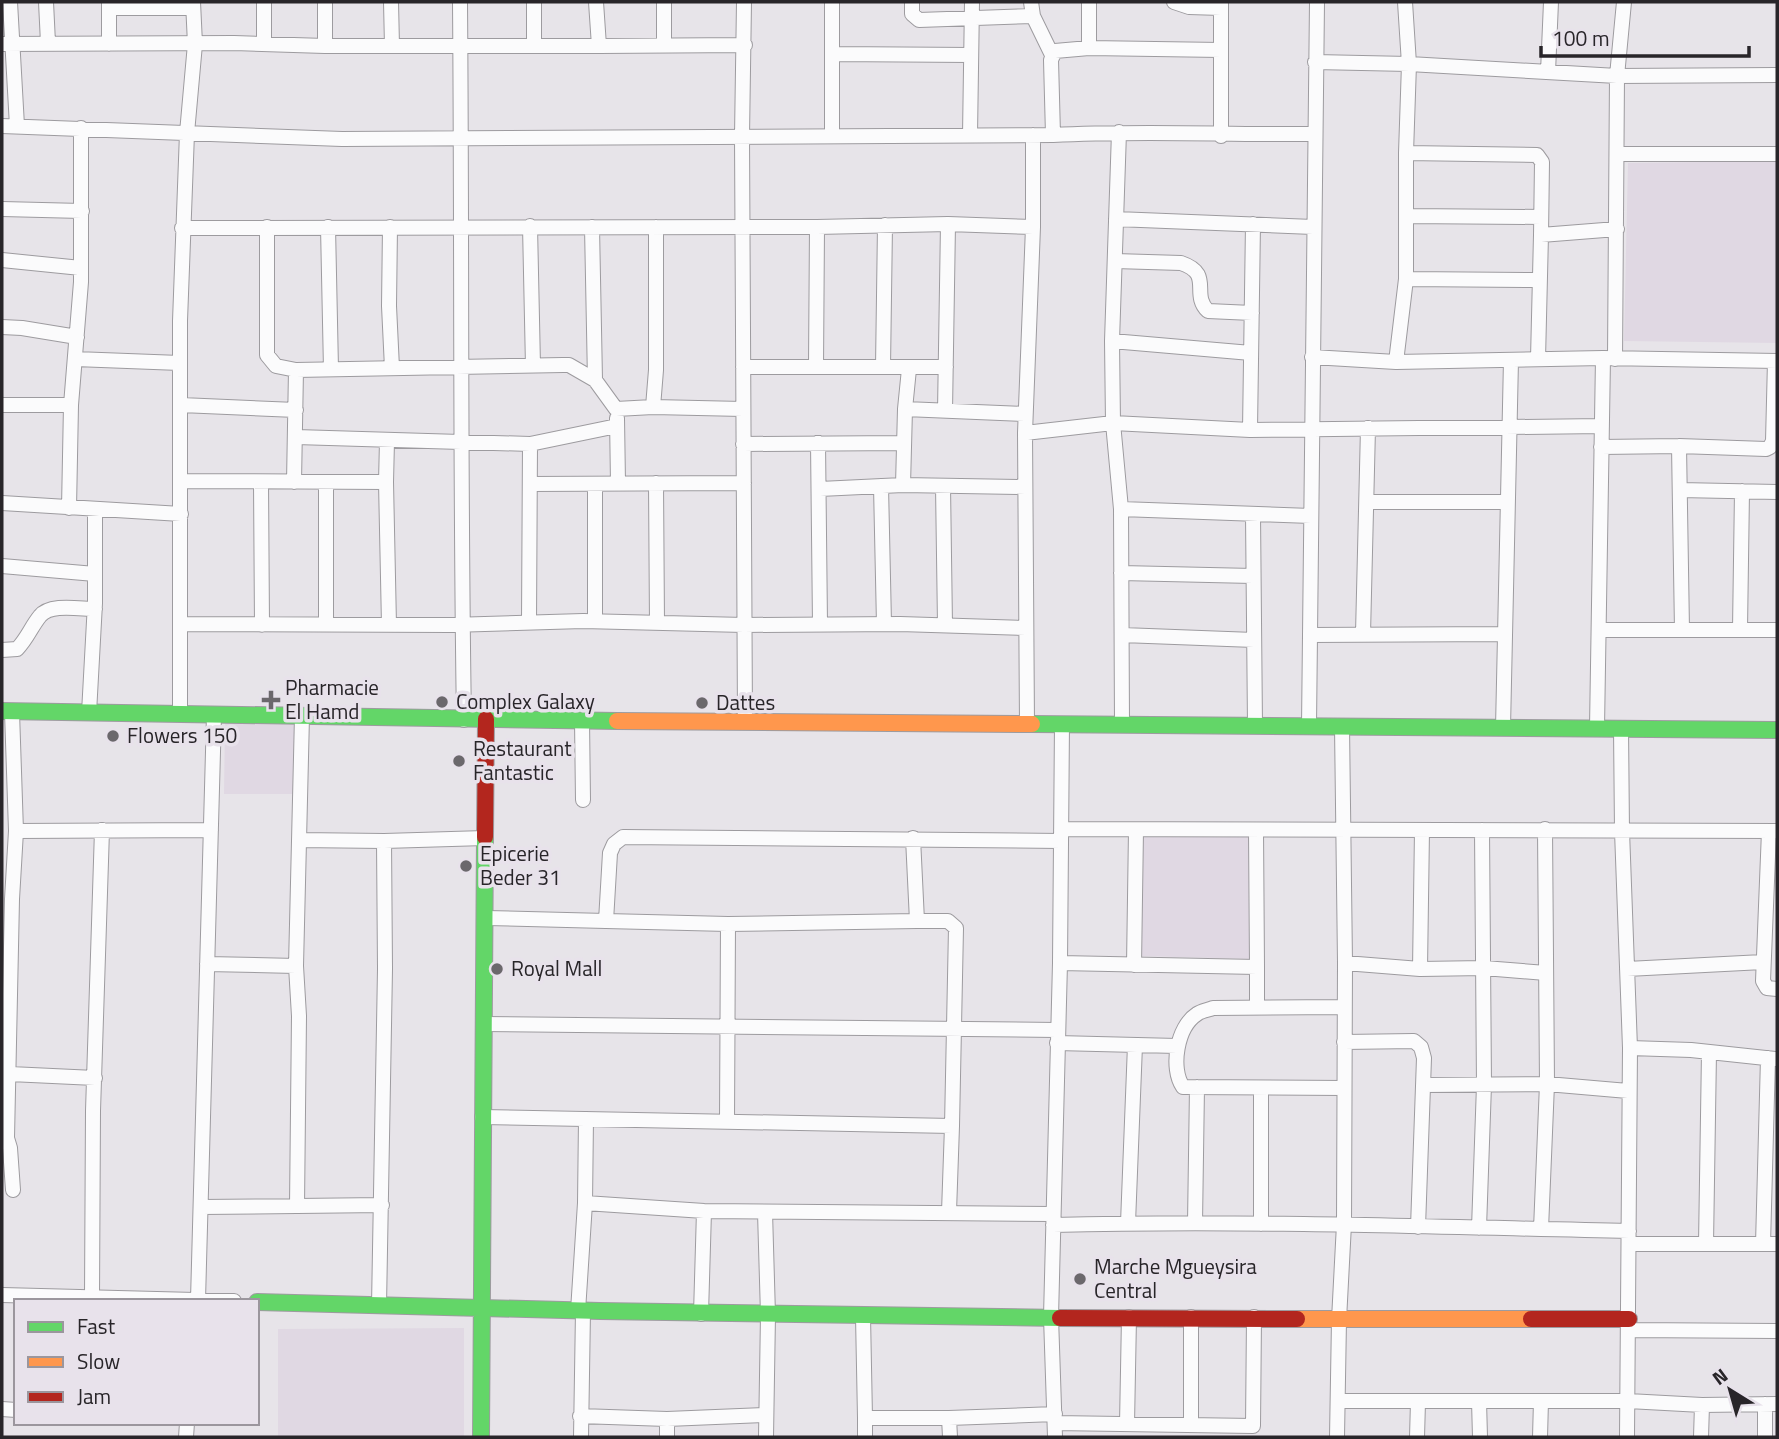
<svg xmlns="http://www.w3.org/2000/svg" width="1779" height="1439" viewBox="0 0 1779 1439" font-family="'Titillium Web',sans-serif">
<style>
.built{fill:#e0d8e3}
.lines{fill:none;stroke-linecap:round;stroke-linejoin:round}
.street-casing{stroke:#9d9b9f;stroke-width:16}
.fast-casing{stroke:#9d9b9f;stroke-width:18}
.slow-casing{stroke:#9d9b9f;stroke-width:18}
.jam-casing{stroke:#9d9b9f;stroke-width:18}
.street{stroke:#fbfbfc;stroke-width:14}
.fast{stroke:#63d668;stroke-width:16}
.slow{stroke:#ff974d;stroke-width:16}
.jam{stroke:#b3261e;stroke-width:16}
.poi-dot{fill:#6b686c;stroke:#e8e2eb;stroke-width:2.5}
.labels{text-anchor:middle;stroke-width:7;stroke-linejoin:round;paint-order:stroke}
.poi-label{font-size:21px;fill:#282529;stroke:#e8e2eb;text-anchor:start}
</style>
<rect width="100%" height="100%" fill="#e7e4e9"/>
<path class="built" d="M 1777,161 L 1777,343 L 1624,341 L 1628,163 Z
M 225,723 L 298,723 L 297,794 L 224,794 Z
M 1254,834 L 1255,959 L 1141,956 L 1143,836 Z
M 464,1328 L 464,1437 L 278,1437 L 278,1329 Z"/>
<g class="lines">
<g class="street-casing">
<path id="street" d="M 10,2 L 17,126
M 46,2 L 48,43
M 325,2 L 325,46
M 391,2 L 392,46
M 460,2 C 462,241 460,481 464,720
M 596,2 L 599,46
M 744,2 L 742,136 L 745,721
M 832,2 L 832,136
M 912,2 L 912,14 L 919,20 L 1033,16
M 1031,2 L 1033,16 L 1052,55
M 1174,2 L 1189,7 L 1221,8
M 1221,2 L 1221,136
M 109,8 L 193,8
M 264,43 L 264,2
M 2,44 L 234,43 L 325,46 L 599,46 L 745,45
M 109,44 L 109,2
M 534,46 L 534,2
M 664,46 L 664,2
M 1089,48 L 1089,2
M 832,54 L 971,55
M 1315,62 L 1409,64 L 1617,76 L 1777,75
M 1548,72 L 1551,2
M 2,126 L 342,139 L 1053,135 C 1140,130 1227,135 1314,134
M 1119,132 L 1112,341 L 1113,423 L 1121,509 L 1122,724
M 970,135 L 972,2
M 1053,135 L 1051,60 L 1055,51 L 1089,48 L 1221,50
M 1406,153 L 1537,155 L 1542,162 L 1541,235
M 1618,154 L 1777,154
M 2,209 L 82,211
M 1406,216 L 1541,217
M 1116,219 L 1313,227
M 530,226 L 533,366
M 267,227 L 267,355 L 276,366 L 296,370 L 563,365 L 569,365 L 595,380 L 616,409 L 653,407 L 743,409
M 328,227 L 331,369
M 390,227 L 389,306 L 392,368
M 592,227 L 595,380
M 182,228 L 817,227 L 948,224 L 1033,227
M 2,260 L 81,268
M 1115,261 L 1181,263 C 1214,274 1190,294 1208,311 L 1252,313
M 1406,279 L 1539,280
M 2,327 L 22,328 L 77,337
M 1112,341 L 1251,353
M 1312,357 L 1396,362 L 1603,358 L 1777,361
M 75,359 L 180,363
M 1538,359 L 1541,235 L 1617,229
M 1615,359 L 1617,76 L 1624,2
M 1396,362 L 1406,279 L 1406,153 L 1409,64 L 1405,2
M 743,367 L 946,367
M 816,367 L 817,227
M 883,367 L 885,225
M 2,405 L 71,405
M 181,405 L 296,410
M 653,407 L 656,370 L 656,227
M 905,409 L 1025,414
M 945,411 L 948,224
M 617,418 L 618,483
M 1250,430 L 1253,224
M 1025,433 L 1113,423 L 1250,430 L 1602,426
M 296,437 L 530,444 L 529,622
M 387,441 L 386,482 L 389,625
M 818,443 L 820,624
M 530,444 L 617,426
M 743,444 L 904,443
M 1679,446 L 1682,630
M 1601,447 L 1679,446 L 1766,449 L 1770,447 L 1773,441 L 1775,361
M 181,481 L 386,482
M 261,482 L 262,625
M 294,482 L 296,370
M 326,482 L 326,625
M 656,483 L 657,623
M 530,484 L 744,483
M 903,485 L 905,409 L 909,369
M 881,486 L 884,624
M 943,486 L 945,625
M 820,489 L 903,485 L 1025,487
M 1680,490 L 1777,492
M 1367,502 L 1508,502
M 2,503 L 181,514
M 69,508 L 71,405 L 81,282 L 81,128
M 1121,509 L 1311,516
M 1253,515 L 1255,726
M 2,566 L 95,574
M 1121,573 L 1253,576
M 595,621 L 595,484
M 180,624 L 451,625 L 583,621 L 744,625 L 900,624 L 1026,628
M 1599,630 L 1777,630
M 1740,630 L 1742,491
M 1363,634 L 1368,428
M 1122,635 L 1254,640
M 1310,635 L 1505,634
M 2,650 L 17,649 C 27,639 31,627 40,616 C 50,603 80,609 95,609
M 12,712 L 16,831 L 12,899 L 7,1138 L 10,1148 L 13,1190
M 89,713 L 95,603 L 95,510
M 180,714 L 180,321 L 187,133 L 195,44 L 193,2
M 582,720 L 583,800
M 1027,724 L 1025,433 L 1033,227 L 1033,135
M 1309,726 L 1317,2
M 1503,728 L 1511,360
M 1597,728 L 1603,358
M 1621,728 L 1622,831 L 1630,1048 L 1627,1437
M 1061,829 L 1777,831
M 1256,830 L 1257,967
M 16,831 L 211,830
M 1769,831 L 1763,981 L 1767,988 L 1777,989
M 299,840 L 384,841 L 485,838
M 486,918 L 606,921 L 610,853 L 614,844 L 623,837 L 1061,841
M 606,921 L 728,924 L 917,921 L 913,838
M 1060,963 L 1257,967 L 1257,1007
M 1345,963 L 1420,969 L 1484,968 L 1546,973
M 207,964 L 296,966
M 1134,965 L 1136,830
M 1420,969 L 1422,830
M 1627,969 L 1763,962
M 483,1024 L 1057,1030
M 1344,1042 L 1414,1041 L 1421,1047 L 1424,1058 L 1418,1227
M 1057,1043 L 1177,1046
M 1630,1048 L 1691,1050 L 1775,1059
M 10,1074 L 95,1078
M 1423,1085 L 1547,1084 L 1628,1091
M 1344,1088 L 1183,1087 C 1170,1068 1177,1027 1197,1014 C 1201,1011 1208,1010 1213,1008 L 1344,1007
M 482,1117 L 952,1126 L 956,928 L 948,921 L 917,921
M 586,1119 L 585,1203 L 704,1211 L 1053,1214
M 727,1122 L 728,924
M 297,1206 L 299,1016 L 296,966 L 302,716
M 201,1207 L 382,1205
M 765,1212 L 768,1315 L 766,1437
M 949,1212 L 952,1126
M 1128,1223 L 1135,1045
M 1195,1223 L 1197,1087
M 1261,1224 L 1261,1088
M 1053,1225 C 1245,1220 1437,1227 1629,1231
M 1479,1228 L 1484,1085 L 1482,830
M 1541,1229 L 1547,1084 L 1545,829
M 1629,1244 L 1777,1244
M 1706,1244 L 1709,1052
M 1763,1244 L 1768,1058
M 2,1295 L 234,1301
M 92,1297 L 93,1111 L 102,830
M 198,1300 L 214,715
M 379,1306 L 385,969 L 384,841
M 578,1311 L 585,1203
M 701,1314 L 704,1211
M 863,1316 L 865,1418 L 949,1418
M 1191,1317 L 1191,1424
M 1629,1330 L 1777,1331
M 1338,1401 L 1628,1401 L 1702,1405 L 1777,1404
M 1479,1401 L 1480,1437
M 1765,1404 L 1765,1437
M 2,1409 L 16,1410
M 580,1416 L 667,1419
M 865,1418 L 865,1437
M 1055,1423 L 1253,1426 L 1254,1317
M 1127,1424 L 1129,1317
M 186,1437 L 187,1423
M 581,1437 L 583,1311
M 667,1437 L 667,1419 L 766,1415
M 950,1437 L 949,1418 L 1055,1414
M 1055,1437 L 1051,1317 L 1060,963 L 1062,724
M 1337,1437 L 1339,1320 L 1344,1224 L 1345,963 L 1342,726
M 1417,1437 L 1418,1402
M 1540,1437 L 1541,1401
M 1701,1437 L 1702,1405"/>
</g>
<g class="fast-casing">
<path id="fast" d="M 2,711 L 617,721
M 1032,724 L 1777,730
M 257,1302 L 600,1311 L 1060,1318
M 481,1437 L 485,837"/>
</g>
<g class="slow-casing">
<path id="slow" d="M 617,721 L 1032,724
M 1297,1319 L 1531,1319"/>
</g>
<g class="jam-casing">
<path id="jam" d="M 485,837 L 486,719
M 1060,1318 L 1297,1319
M 1531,1319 L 1629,1319"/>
</g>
<use href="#street" class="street"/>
<use href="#fast" class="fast"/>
<use href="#slow" class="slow"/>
<use href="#jam" class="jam"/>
</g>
<g class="poi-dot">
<path d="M267.5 689.5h7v7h7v7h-7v7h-7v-7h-7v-7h7z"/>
<circle cx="442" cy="702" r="7"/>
<circle cx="702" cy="703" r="7"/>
<circle cx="113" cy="736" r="7"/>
<circle cx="459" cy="761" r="7"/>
<circle cx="466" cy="866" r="7"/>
<circle cx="497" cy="969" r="7"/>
<circle cx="1080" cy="1279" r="7"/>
</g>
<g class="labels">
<g class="poi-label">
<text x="285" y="695">Pharmacie<tspan x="285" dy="24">El Hamd</tspan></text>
<text x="456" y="709">Complex Galaxy</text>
<text x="716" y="710">Dattes</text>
<text x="127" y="743">Flowers 150</text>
<text x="473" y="756">Restaurant<tspan x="473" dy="24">Fantastic</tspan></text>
<text x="480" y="861">Epicerie<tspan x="480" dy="24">Beder 31</tspan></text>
<text x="511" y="976">Royal Mall</text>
<text x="1094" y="1274">Marche Mgueysira<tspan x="1094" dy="24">Central</tspan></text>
</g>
</g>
<rect width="1779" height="1439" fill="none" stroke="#282529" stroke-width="7"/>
<rect x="14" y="1299" width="245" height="126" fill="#e8e2eb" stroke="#9b969d" stroke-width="2"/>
<rect x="28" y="1322" width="35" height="10" fill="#63d668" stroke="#9b969d" stroke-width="2"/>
<text x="77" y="1334" font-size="21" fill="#282529">Fast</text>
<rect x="28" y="1357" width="35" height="10" fill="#ff974d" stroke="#9b969d" stroke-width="2"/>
<text x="77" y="1369" font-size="21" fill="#282529">Slow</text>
<rect x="28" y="1392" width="35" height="10" fill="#b3261e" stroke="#9b969d" stroke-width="2"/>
<text x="77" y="1404" font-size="21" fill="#282529">Jam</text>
<g transform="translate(1730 1390) rotate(323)" stroke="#e8e2eb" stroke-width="5" paint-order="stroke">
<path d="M0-5L12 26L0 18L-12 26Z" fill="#282529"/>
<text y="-10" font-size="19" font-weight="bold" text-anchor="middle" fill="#282529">N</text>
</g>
<path d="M1541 46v10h208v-10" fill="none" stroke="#282529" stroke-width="3.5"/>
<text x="1552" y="46" font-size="21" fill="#282529" stroke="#e8e2eb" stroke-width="5" paint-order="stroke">100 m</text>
</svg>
